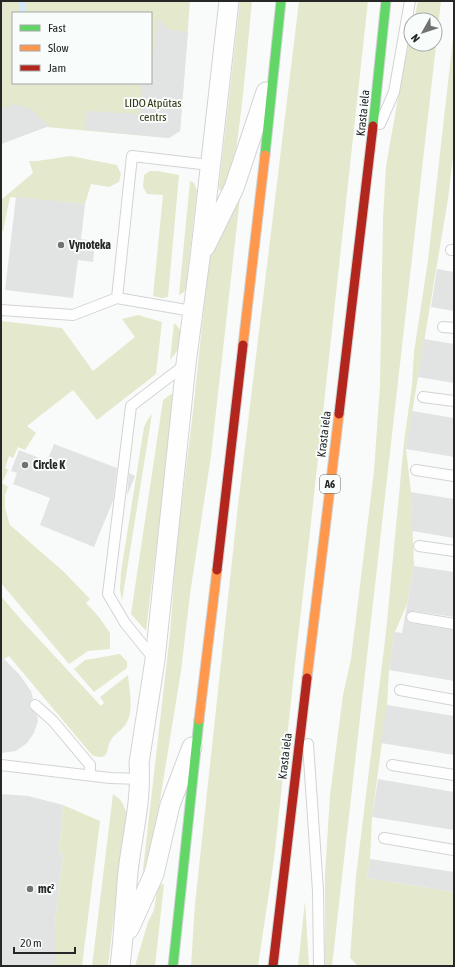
<svg xmlns="http://www.w3.org/2000/svg" width="455" height="967" viewBox="0 0 455 967" font-family="'Asap Condensed',sans-serif">
<style>
.green{fill:#e4e8cc;fill-rule:evenodd}
.lines{fill:none;stroke-linecap:round;stroke-linejoin:round}
.stream{stroke:#d3e7fd;stroke-width:6}
.building{fill:#e2e3e3}
.lane-casing{stroke:#d2d4d3;stroke-width:12}
.street-casing{stroke:#d2d4d3;stroke-width:21}
.fast-casing{stroke:#d2d4d3;stroke-width:11}
.slow-casing{stroke:#d2d4d3;stroke-width:11}
.jam-casing{stroke:#d2d4d3;stroke-width:11}
.lane{stroke:#fefefe;stroke-width:10}
.street{stroke:#fefefe;stroke-width:19}
.fast{stroke:#63d668;stroke-width:9}
.slow{stroke:#ff974d;stroke-width:9}
.jam{stroke:#b3261e;stroke-width:9}
.poi-dot{fill:#707272;stroke:#f8fcfb;stroke-width:1.5}
.labels{text-anchor:middle;stroke-width:4;stroke-linejoin:round;paint-order:stroke}
.shield{fill:#f8fcfb;stroke:#656867;stroke-width:1}
.shield-label{font-size:11px;font-weight:bold;fill:#262828}
.park-label{font-size:12px;fill:#31340e;stroke:#f8fcfb}
.street-label{font-size:12px;fill:#262828;stroke:#f8fcfb}
.poi-label{font-size:12px;font-weight:bold;fill:#262828;stroke:#f8fcfb;text-anchor:start}
</style>
<rect width="100%" height="100%" fill="#f9fbfa"/>
<path class="green" d="M 1,1 L 190,1 L 180,131 L 169,138 L 46,127 L 1,144 ZM 13,13 L 151,13 L 151,83 L 13,83 Z
M 240,1 L 252,1 C 248,41 245,80 240,120 C 237,141 235,173 221,190 L 219,190 L 219,186 Z
M 299,1 L 368,1 L 306,568 L 296,655 L 274,859 L 258,966 L 191,966 L 195,904 L 238,505 Z
M 418,1 L 441,1 L 332,966 L 325,966 L 325,874 L 330,795 L 343,695 L 351,659 L 374,471 L 380,385 L 383,219 L 386,166 L 401,81 L 411,32 L 411,44 L 435,44 L 435,20 L 414,20 Z
M 454,29 L 454,149 L 448,199 L 406,449 L 411,492 L 414,566 L 407,604 L 395,632 L 389,670 L 387,705 L 372,817 L 370,859 L 367,878 L 454,892 L 454,966 L 358,966 L 350,958 L 356,876 L 386,632 L 404,442 L 412,385 L 414,352 L 428,260 Z
M 70,156 L 117,165 L 121,174 L 119,182 L 109,187 L 91,184 L 85,204 L 10,197 L 3,231 L 1,231 L 1,200 L 33,173 L 29,161 L 37,161 Z
M 150,171 L 157,171 L 179,175 L 168,297 L 162,298 L 153,296 L 163,195 L 147,194 L 143,187 L 144,175 Z
M 190,181 L 194,183 L 197,191 L 186,287 L 184,292 L 179,295 Z
M 240,198 L 211,456 L 190,594 L 181,671 L 156,825 L 142,878 L 170,634 L 176,552 L 193,411 L 209,260 Z
M 138,315 L 162,322 L 156,374 L 97,420 L 73,390 L 27,426 L 36,433 L 25,450 L 18,447 L 13,458 L 9,456 L 5,468 L 8,470 L 2,483 L 8,487 L 5,495 L 5,508 L 10,525 L 63,571 L 90,599 L 86,603 L 99,617 L 110,633 L 110,649 L 88,651 L 69,664 L 1,583 L 1,321 L 62,328 L 93,371 L 135,337 L 122,319 Z
M 174,323 C 188,334 180,349 170,360 Z
M 171,394 L 175,396 L 146,631 L 131,614 L 163,400 Z
M 152,414 L 122,601 L 120,589 L 121,572 L 144,427 L 148,419 Z
M 1,596 L 23,622 L 101,706 L 104,703 L 100,697 L 128,675 C 129,689 134,709 127,722 C 124,729 115,733 111,740 C 105,749 111,762 92,755 L 9,656 L 4,659 L 1,657 Z
M 120,654 L 127,662 L 127,668 L 94,692 L 74,669 L 85,660 Z
M 113,794 C 121,799 124,804 126,813 L 108,966 L 92,966 Z
M 63,805 L 100,821 L 82,966 L 55,966 L 55,924 L 63,854 L 59,853 Z
M 164,884 L 155,966 L 135,966 L 148,922 L 154,910 L 158,885 Z
M 305,901 L 309,966 L 298,966 Z"/>
<g class="lines">
<path class="stream" d="M 21,1 L 23,9"/>
</g>
<path class="building" d="M 158,18 L 169,30 L 188,32 L 180,131 L 169,138 L 85,130 L 87,111 L 140,114 L 142,83 L 151,83 L 151,62 L 154,53 Z
M 13,104 L 27,107 L 33,111 L 49,126 L 1,144 L 1,109 Z
M 16,197 L 85,204 L 81,239 L 95,241 L 93,262 L 78,260 L 73,298 L 5,290 Z
M 437,269 L 454,272 L 454,311 L 431,307 Z
M 424,339 L 454,344 L 454,383 L 418,377 Z
M 412,411 L 454,418 L 454,457 L 406,449 Z
M 54,444 L 117,468 L 113,501 L 94,547 L 40,525 L 50,498 L 13,484 L 17,473 L 11,471 L 19,450 L 47,461 Z
M 129,473 L 135,476 L 127,496 Z
M 411,492 L 454,499 L 454,538 L 412,531 Z
M 414,566 L 454,572 L 454,617 L 413,611 L 407,613 L 406,616 L 408,622 L 411,623 L 454,630 L 454,681 L 389,670 L 395,632 L 402,633 Z
M 1,656 L 19,674 L 31,691 L 33,699 L 30,701 L 29,707 L 37,715 L 38,721 L 34,733 L 27,743 L 16,751 L 1,753 Z
M 387,705 L 454,716 L 454,755 L 381,743 Z
M 378,779 L 454,792 L 454,830 L 372,817 Z
M 1,794 L 28,796 L 63,805 L 59,853 L 63,854 L 55,924 L 55,966 L 1,966 Z
M 370,859 L 454,872 L 454,892 L 367,878 Z"/>
<g class="lines">
<g class="lane-casing">
<path id="lane" d="M 380,124 L 394,92 L 410,1
M 451,250 L 454,250
M 1,310 L 73,315 L 117,298
M 192,311 L 117,298 L 132,156 L 210,165
M 443,327 L 454,328
M 423,397 L 454,401
M 416,470 L 454,476
M 419,546 L 454,551
M 412,617 L 454,624
M 155,660 L 125,623 L 108,594 L 131,406 L 186,364
M 400,690 L 454,700
M 35,705 L 53,721 L 90,765 L 90,775
M 308,744 L 318,891 L 319,966
M 1,765 L 110,778 L 141,779
M 392,765 L 454,775
M 384,838 L 454,850"/>
</g>
<g class="street-casing">
<path id="street" d="M 205,247 L 234,188 L 266,92
M 129,929 L 154,874 L 170,805 L 192,747
M 120,966 C 124,935 125,903 128,872 C 132,836 142,799 139,763 L 155,660 L 186,364 L 200,258 L 229,1"/>
</g>
<g class="fast-casing">
<path id="fast" d="M 373,126 L 386,1
M 265,155 L 281,1
M 173,966 L 199,720"/>
</g>
<g class="slow-casing">
<path id="slow" d="M 243,345 L 265,155
M 307,678 L 339,414
M 199,720 L 217,570"/>
</g>
<g class="jam-casing">
<path id="jam" d="M 339,414 L 373,126
M 217,570 L 243,345
M 273,966 L 307,678"/>
</g>
<use href="#lane" class="lane"/>
<use href="#street" class="street"/>
<use href="#fast" class="fast"/>
<use href="#slow" class="slow"/>
<use href="#jam" class="jam"/>
</g>
<g class="poi-dot">
<circle cx="61" cy="245" r="4"/>
<circle cx="25" cy="465" r="4"/>
<circle cx="30" cy="889" r="4"/>
</g>
<g class="labels">
<rect class="shield" x="320" y="475" width="20" height="18" rx="3"/>
<g class="shield-label">
<text x="330" y="488">A6</text>
</g>
<g class="park-label">
<text x="153" y="107">LIDO Atpūtas<tspan x="153" dy="14">centrs</tspan></text>
</g>
<g class="street-label">
<text transform="translate(363 113) rotate(-84)" y="4">Krasta iela</text>
<text transform="translate(324 434) rotate(-83)" y="4">Krasta iela</text>
<text transform="translate(285 756) rotate(-83)" y="4">Krasta iela</text>
</g>
<g class="poi-label">
<text x="69" y="249">Vynoteka</text>
<text x="33" y="469">Circle K</text>
<text x="38" y="893">mc²</text>
</g>
</g>
<rect width="455" height="967" fill="none" stroke="#262828" stroke-width="4"/>
<rect x="12" y="12" width="140" height="72" fill="#f8fcfb" stroke="#a4a7a7"/>
<rect x="20" y="25" width="20" height="6" fill="#63d668" stroke="#a4a7a7"/>
<text x="48" y="32" font-size="12" fill="#262828">Fast</text>
<rect x="20" y="45" width="20" height="6" fill="#ff974d" stroke="#a4a7a7"/>
<text x="48" y="52" font-size="12" fill="#262828">Slow</text>
<rect x="20" y="65" width="20" height="6" fill="#b3261e" stroke="#a4a7a7"/>
<text x="48" y="72" font-size="12" fill="#262828">Jam</text>
<g transform="translate(423 32) rotate(231)"><circle r="19" fill="#f8fcfb" stroke="#a4a7a7"/>
<path d="M0-3L7 15L0 10L-7 15Z" fill="#707272"/>
<text y="-6" font-size="11" font-weight="bold" text-anchor="middle" fill="#262828">N</text>
</g>
<path d="M14 947v6h61v-6" fill="none" stroke="#262828" stroke-width="2"/>
<text x="20" y="947" font-size="12" fill="#262828" stroke="#f8fcfb" stroke-width="3" paint-order="stroke">20 m</text>
</svg>
